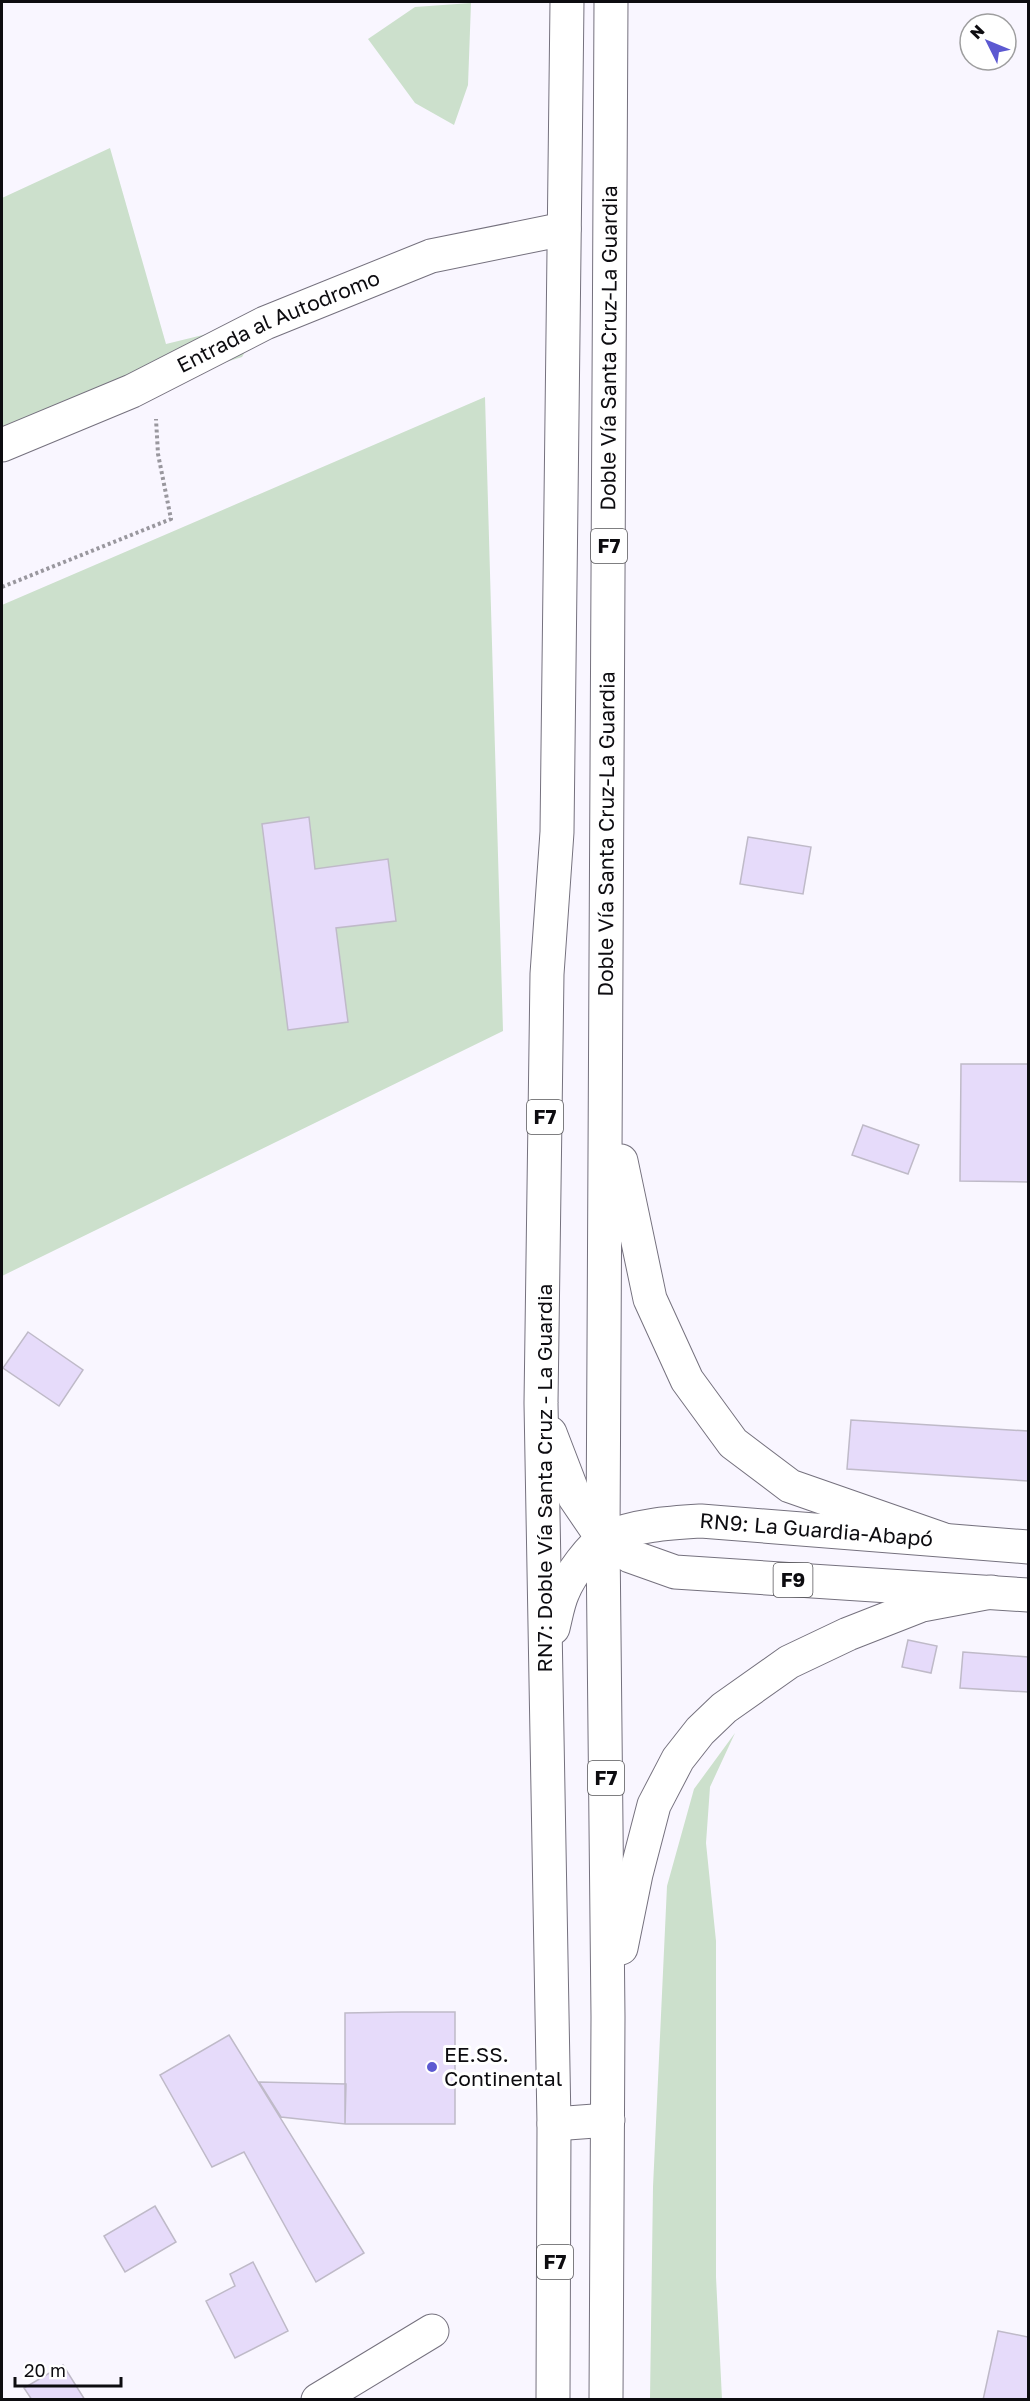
<svg xmlns="http://www.w3.org/2000/svg" width="1030" height="2401" viewBox="0 0 1030 2401" font-family="'Golos Text',sans-serif">
<style>
.green{fill:#cce0cc}
.building{fill:#e6dbfa;stroke:#bfbac8;stroke-width:1.5}
.lines{fill:none;stroke-linecap:round;stroke-linejoin:round}
.street-casing{stroke:#75717e;stroke-width:35}
.highway-casing{stroke:#75717e;stroke-width:35}
.path{stroke:#99979e;stroke-width:4;stroke-dasharray:3 3;stroke-linecap:butt}
.street{stroke:#fff;stroke-width:33}
.highway{stroke:#fff;stroke-width:33}
.poi-dot{fill:#5c59d1;stroke:#fff;stroke-width:2}
.labels{text-anchor:middle;stroke-width:6;stroke-linejoin:round;paint-order:stroke}
.shield{fill:#fff;stroke:#565558;stroke-width:1.5}
.shield-label{font-size:20px;font-weight:bold;fill:#0d0c10}
.street-label{font-size:21px;fill:#0d0c10;stroke:#fff}
.poi-label{font-size:21px;fill:#0d0c10;stroke:#fff;text-anchor:start}
</style>
<rect width="100%" height="100%" fill="#f9f6ff"/>
<path class="green" d="M 471,3 L 468,85 L 454,125 L 415,103 L 368,39 L 415,7 Z
M 110,148 L 166,344 L 264,320 L 242,357 L 2,432 L 2,198 Z
M 485,397 L 503,1031 L 2,1276 L 2,605 Z
M 735,1733 L 710,1787 L 706,1843 L 716,1941 L 716,2277 L 722,2399 L 650,2399 L 653,2187 L 667,1886 L 694,1789 Z"/>
<path class="building" d="M 309,817 L 315,869 L 388,859 L 396,921 L 336,928 L 348,1022 L 288,1030 L 262,824 Z
M 748,837 L 811,847 L 803,894 L 740,884 Z
M 961,1064 L 1028,1064 L 1028,1182 L 960,1181 Z
M 863,1125 L 919,1145 L 908,1174 L 852,1155 Z
M 28,1332 L 83,1370 L 59,1406 L 3,1368 Z
M 851,1420 L 1028,1431 L 1028,1481 L 847,1469 Z
M 908,1640 L 937,1646 L 931,1673 L 902,1667 Z
M 963,1652 L 1028,1657 L 1028,1692 L 960,1688 Z
M 402,2012 L 455,2012 L 455,2124 L 345,2124 L 345,2013 Z
M 229,2035 L 364,2253 L 316,2282 L 244,2152 L 212,2167 L 160,2075 Z
M 259,2082 L 346,2084 L 345,2124 L 281,2117 Z
M 155,2206 L 176,2242 L 125,2272 L 104,2236 Z
M 253,2262 L 288,2331 L 235,2358 L 206,2301 L 235,2286 L 230,2274 Z
M 998,2331 L 1028,2337 L 1028,2400 L 983,2400 Z
M 63,2365 L 85,2400 L 32,2400 L 24,2388 Z"/>
<g class="lines">
<g class="street-casing">
<g id="street">
<path id="s1" d="M 2,445 L 132,391 L 265,323 L 431,256 L 564,229"/>
<path d="M 318,2400 L 432,2331"/>
</g>
</g>
<g class="highway-casing">
<g id="highway">
<path d="M 621,1161 L 650,1299 L 687,1380 L 733,1443 L 790,1486 L 942,1539"/>
<path d="M 550,1433 L 575,1498 L 603,1539 L 630,1556 L 675,1572 L 1028,1595"/>
<path id="s2" d="M 553,1628 C 556,1616 558,1603 563,1592 C 569,1577 591,1545 606,1538 C 635,1525 669,1523 701,1521 L 1028,1547"/>
<path d="M 621,1948 L 636,1874 L 654,1805 L 678,1759 L 700,1731 L 724,1708 L 789,1662 L 848,1634 L 922,1605 L 991,1592"/>
<path d="M 554,2124 L 608,2120"/>
<path d="M 553,2400 L 554,2124 L 541,1403 L 547,974 L 557,832 L 567,2"/>
<path id="s3" d="M 606,2400 L 608,2017 L 603,1539 L 611,2"/>
</g>
</g>
<path class="path" d="M 2,587 L 171,519 L 158,454 L 156,419"/>
<use href="#street" class="street"/>
<use href="#highway" class="highway"/>
</g>
<circle class="poi-dot" cx="432" cy="2067" r="6"/>
<g class="labels">
<g class="shield">
<rect x="591" y="529" width="36" height="34" rx="4.5"/>
<rect x="527" y="1100" width="36" height="34" rx="4.5"/>
<rect x="773.5" y="1563" width="39" height="34" rx="4.5"/>
<rect x="588" y="1761" width="36" height="34" rx="4.5"/>
<rect x="537" y="2245" width="36" height="34" rx="4.5"/>
</g>
<g class="shield-label">
<text x="609" y="553">F7</text>
<text x="545" y="1124">F7</text>
<text x="793" y="1587">F9</text>
<text x="606" y="1785">F7</text>
<text x="555" y="2269">F7</text>
</g>
<g class="street-label">
<text dy="7" stroke="none"><textPath href="#s1" startOffset="303">Entrada al Autodromo</textPath></text>
<text dy="7" stroke="none"><textPath href="#s3" startOffset="2052">Doble Vía Santa Cruz-La Guardia</textPath></text>
<text dy="7" stroke="none"><textPath href="#s3" startOffset="1566">Doble Vía Santa Cruz-La Guardia</textPath></text>
<text transform="translate(545 1478) rotate(-90)" y="7">RN7: Doble Vía Santa Cruz - La Guardia</text>
<text dy="7" stroke="none"><textPath href="#s2" startOffset="320">RN9: La Guardia-Abapó</textPath></text>
</g>
<g class="poi-label">
<text x="444" y="2062">EE.SS.<tspan x="444" dy="24">Continental</tspan></text>
</g>
</g>
<rect width="1030" height="2401" fill="none" stroke="#0d0c10" stroke-width="6"/>
<g transform="translate(988 42) rotate(313)"><circle r="28" fill="#ffffff" stroke="#9e9e9f" stroke-width="1.5"/>
<path d="M0-4.5L10 22L0 15L-10 22Z" fill="#5c59d1"/>
<text y="-9" font-size="16" font-weight="bold" text-anchor="middle" fill="#0d0c10">N</text>
</g>
<path d="M15 2377v9h106v-9" fill="none" stroke="#0d0c10" stroke-width="3"/>
<text x="24" y="2377" font-size="18" fill="#0d0c10" stroke="#ffffff" stroke-width="4.5" paint-order="stroke">20 m</text>
</svg>
